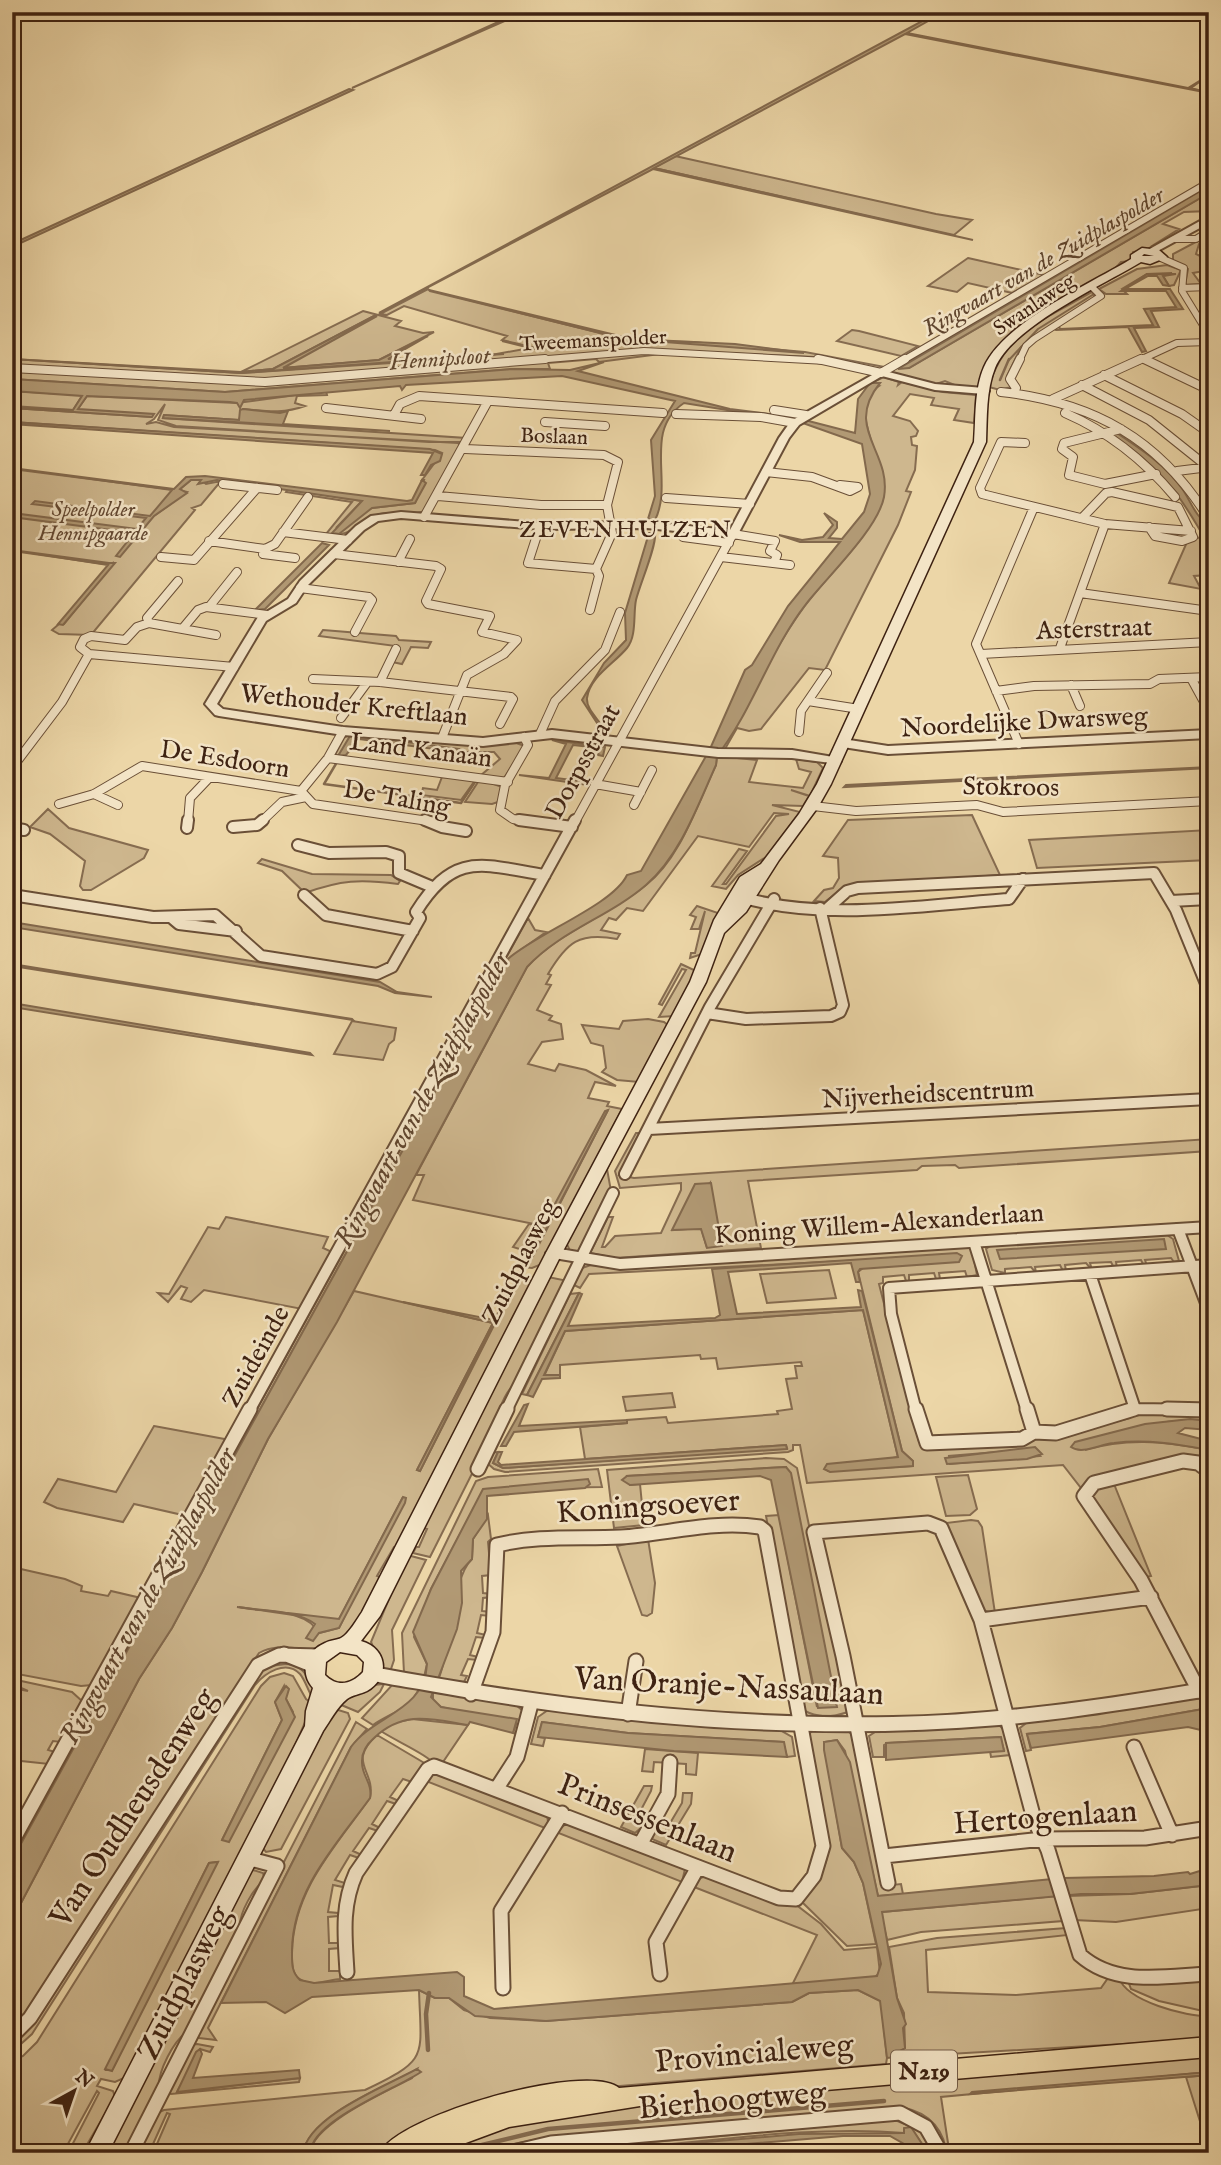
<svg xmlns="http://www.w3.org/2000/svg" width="1221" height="2165" viewBox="0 0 1221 2165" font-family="'IM FELL English',serif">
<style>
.green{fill:#ceb78e;stroke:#866c50;stroke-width:2;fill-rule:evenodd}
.water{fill:#b19974;stroke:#83694d;stroke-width:2}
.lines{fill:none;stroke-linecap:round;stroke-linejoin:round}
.stream-far2{stroke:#83694d;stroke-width:2}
.stream-far1{stroke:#83694d;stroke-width:2.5}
.stream{stroke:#83694d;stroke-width:4.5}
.minor-far3-casing{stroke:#6a4f37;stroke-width:8}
.minor-far2-casing{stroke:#6a4f37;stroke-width:10}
.minor-far1-casing{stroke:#6a4f37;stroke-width:14}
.minor-casing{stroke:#6a4f37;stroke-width:17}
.tertiary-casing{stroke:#6a4f37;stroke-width:4}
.secondary-casing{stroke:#3e2212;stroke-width:3}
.primary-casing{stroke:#3e2212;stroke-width:3}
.minor-far3{stroke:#f3e4c6;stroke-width:6}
.minor-far2{stroke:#f3e4c6;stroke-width:8}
.minor-far1{stroke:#f3e4c6;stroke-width:10}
.minor{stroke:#f3e4c6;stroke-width:13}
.tertiary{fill:#f3e4c6;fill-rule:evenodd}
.secondary{fill:#f3e4c6;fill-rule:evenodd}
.primary{fill:#ecd6a7;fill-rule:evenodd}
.labels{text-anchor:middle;stroke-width:5;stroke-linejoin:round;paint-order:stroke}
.far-street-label{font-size:21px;fill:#3e2212;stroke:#f3e4c6}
.far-park-label{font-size:21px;font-style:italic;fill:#624731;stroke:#f3e4c6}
.far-water-label{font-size:23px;font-style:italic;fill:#60462f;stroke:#f3e4c6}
.far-quarter-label{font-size:24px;letter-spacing:2px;fill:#3e2212;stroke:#f3e4c6}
.shield{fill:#f3e4c6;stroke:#745c48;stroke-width:2}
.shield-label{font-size:24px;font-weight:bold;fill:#3e2212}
.street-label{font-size:26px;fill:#3e2212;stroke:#f3e4c6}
.water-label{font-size:28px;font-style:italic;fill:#60462f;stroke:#f3e4c6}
.near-street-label{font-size:32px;fill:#3e2212;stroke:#f3e4c6}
</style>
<rect width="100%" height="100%" fill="#ecd6a7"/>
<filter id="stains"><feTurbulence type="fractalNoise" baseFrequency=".00286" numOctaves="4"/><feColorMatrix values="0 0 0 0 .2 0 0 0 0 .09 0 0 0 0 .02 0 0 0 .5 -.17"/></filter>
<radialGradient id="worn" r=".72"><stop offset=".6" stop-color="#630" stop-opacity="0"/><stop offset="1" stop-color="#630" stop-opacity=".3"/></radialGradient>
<path class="green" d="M 675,156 L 936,214 L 972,220 L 954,235 L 654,168 Z
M 1209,184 L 898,368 L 909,368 L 1209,193 L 1209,211 L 1184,212 L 1163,224 L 1179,229 L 1152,246 L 1155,248 L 1133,252 L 1132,261 L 1121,262 L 1111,273 L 1074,296 L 1014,329 L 989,359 L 979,387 L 962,388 L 945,381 L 933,385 L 890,372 Z
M 1209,235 L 1199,244 L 1196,254 L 1208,260 L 1209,270 L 1193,273 L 1201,284 L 1185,285 L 1188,269 L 1173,260 L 1173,254 Z
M 968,258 L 1044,275 L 1012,293 L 968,283 L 957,292 L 928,286 Z
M 1167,265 L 1181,270 L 1174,285 L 1169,286 L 1163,276 L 1172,273 L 1147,274 L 1122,289 L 1127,294 L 1106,294 L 1099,289 L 1137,269 Z
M 428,289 L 430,291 L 625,339 L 536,348 L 502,340 L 507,336 L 404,306 L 387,315 L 380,314 Z
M 1092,292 L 1095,297 L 1021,347 L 1007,376 L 1011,387 L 1000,390 L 989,387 C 1003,333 1047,318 1092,292 Z
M 363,311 L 401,321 L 395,326 L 423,333 L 434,332 L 379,360 L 282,368 L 374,316 L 273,369 L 241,372 Z
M 852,330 L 859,331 L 918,346 L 901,356 L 837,341 Z
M 625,341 L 692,342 L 805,352 L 885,367 L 880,369 L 816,357 L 650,350 L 263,380 L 12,366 L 12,359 L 241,373 L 480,357 L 530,348 Z
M 621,353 L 660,354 L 599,362 L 596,359 L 548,363 L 550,369 L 512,369 L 225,392 L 12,379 L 12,369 L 231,383 Z
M 884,377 L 899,382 L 898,385 L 902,382 L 943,392 L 976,395 L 974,423 L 954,420 L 959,409 L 931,405 L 934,398 L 910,394 L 893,416 L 910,421 L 918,431 L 916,436 L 911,437 L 912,445 L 917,446 L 915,470 L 906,491 L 911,492 L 898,525 L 825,670 L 809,668 L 761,729 L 749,731 L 737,728 L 725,749 L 721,750 C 748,703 772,651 804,607 C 829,573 864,544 881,505 C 897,470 840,411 879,386 L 868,384 Z
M 12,391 L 81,395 L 82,396 L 73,410 L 12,406 Z
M 326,391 L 327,395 L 297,396 L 295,403 L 305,406 C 283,414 266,411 243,409 L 239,420 L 164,415 L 163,418 L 466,438 L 464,442 L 429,442 L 176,426 L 158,420 L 165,404 L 154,419 L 146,424 L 156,422 L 174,427 L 458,443 L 461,446 L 425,511 C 411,516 395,511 380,514 C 354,521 355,538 326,534 L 352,502 L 286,492 L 288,489 L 362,501 L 336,528 L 372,508 L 415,503 L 424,480 L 422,480 L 442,453 L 435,450 L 12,422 L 12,408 L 152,417 L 77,410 L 87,396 L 237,403 Z
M 12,469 L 176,490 L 154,516 L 187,492 L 179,490 L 191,480 L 201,480 L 206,484 L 221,481 L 201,505 L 192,508 L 195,510 L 91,635 L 59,634 L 52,630 L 59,624 L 64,624 L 114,562 L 111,565 L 12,551 Z
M 1203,536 C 1210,549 1209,555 1205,566 L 1209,575 L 1194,576 L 1201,589 L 1169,583 L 1187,542 Z
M 323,630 L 396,636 L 399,640 L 431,642 L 428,648 L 411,647 L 402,664 L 392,662 L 396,646 L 319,636 Z
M 350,734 L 473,745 L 516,743 L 525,746 L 504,778 L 480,776 L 500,759 L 494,752 L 462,752 L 355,735 L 338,756 L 335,755 L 344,738 Z
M 717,756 L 757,760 L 749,782 L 803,788 L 811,772 L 799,769 L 796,759 L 817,762 L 823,768 L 810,796 L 791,790 L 809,796 L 803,806 L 772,805 L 800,812 L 766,857 L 738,875 L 726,889 L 712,886 L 739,849 L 747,851 L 723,884 L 726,884 L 776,816 L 789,814 L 774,813 L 749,847 L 698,836 L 643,911 L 627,908 L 616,920 L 609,918 L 601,930 L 620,934 L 617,939 C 579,932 567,942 548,974 L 551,975 L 546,984 L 551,985 L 537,1010 L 552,1016 L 549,1020 L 561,1024 L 563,1039 L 542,1042 L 528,1064 L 555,1071 L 559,1064 L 586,1070 L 616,1086 L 595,1082 L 588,1098 L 609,1102 L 607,1106 L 622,1109 L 542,1264 L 532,1268 L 521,1267 L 523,1263 L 529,1264 L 608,1110 L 529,1252 L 513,1247 L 529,1224 L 539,1225 L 413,1200 L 424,1175 L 416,1175 L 527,967 C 560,931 608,916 646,885 C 681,858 697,804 716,765 Z
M 442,777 L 476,779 L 461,800 L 421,795 L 423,788 L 437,790 Z
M 480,779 L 502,787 L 498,802 L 492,804 L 465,802 Z
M 48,809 L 69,828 L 148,850 L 144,858 L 91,890 L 83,890 L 80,886 L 85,861 L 50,834 L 30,827 Z
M 972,815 L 1000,875 L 845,886 L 825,902 L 814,901 L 824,890 L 833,888 L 839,878 L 838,858 L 823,856 L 848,820 Z
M 1209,830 L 1209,860 L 1037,868 L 1029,840 Z
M 262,859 L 312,874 L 391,875 L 400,881 L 398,884 C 360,879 341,880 305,893 L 282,871 L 258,863 Z
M 697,906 L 721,914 L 705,953 L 690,958 L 691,953 L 695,953 L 705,911 L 699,929 L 691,929 L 696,917 L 690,915 Z
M 528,918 L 535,930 L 546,932 L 508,959 L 12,1860 L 12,1853 Z
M 681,964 L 696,971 L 675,1016 L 659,1017 L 686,970 L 682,969 L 662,1005 L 659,1004 Z
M 648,1019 L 664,1022 L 669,1026 L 639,1082 L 617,1080 L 602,1072 L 606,1068 L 603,1046 L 591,1043 L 582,1025 L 619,1029 L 623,1021 Z
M 352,1021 L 396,1028 L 394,1040 L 389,1044 L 383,1060 L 334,1054 Z
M 635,1111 L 607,1169 L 611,1191 L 579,1253 L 570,1251 L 566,1242 Z
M 636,1133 L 640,1133 L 619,1175 L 634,1178 L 1209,1139 L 1209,1151 L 959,1168 L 955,1165 L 922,1166 L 917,1170 L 748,1181 L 761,1248 L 615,1258 L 590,1253 L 608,1217 L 613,1217 L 602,1247 L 605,1247 L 615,1236 L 661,1233 L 681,1190 L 681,1183 L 620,1188 L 615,1171 ZM 710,1183 L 707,1248 L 701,1228 L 673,1230 Z
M 226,1217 L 328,1237 L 323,1248 L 332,1252 L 302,1309 L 204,1290 L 191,1302 L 181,1299 L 187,1288 L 181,1286 L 168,1302 L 158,1293 L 169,1294 L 208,1227 L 219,1229 Z
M 1167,1235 L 1173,1239 L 1179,1261 L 1174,1262 L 1171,1258 L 1145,1260 L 1147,1266 L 1144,1266 L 1141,1260 L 1116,1262 L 1117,1268 L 1114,1268 L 1111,1262 L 1090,1263 L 1092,1270 L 1086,1263 L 1065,1265 L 1066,1271 L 1063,1271 L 1060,1265 L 1035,1267 L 1036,1273 L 1031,1267 L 1005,1269 L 1005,1273 L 992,1270 L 986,1249 L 990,1246 Z
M 968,1247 L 972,1249 L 977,1275 L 967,1277 L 965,1271 L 939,1273 L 940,1279 L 936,1279 L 934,1273 L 909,1275 L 909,1281 L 906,1281 L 904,1275 L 883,1277 L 883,1283 L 879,1284 L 919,1442 L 922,1444 L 1055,1437 L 1130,1418 L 1137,1413 L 1209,1413 L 1209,1421 C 1159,1417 1130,1430 1085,1450 C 1125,1438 1163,1441 1204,1449 L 1198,1458 L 1091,1480 L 1081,1488 L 1063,1465 L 807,1483 L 800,1445 L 793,1445 L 793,1450 L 788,1452 L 505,1472 L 494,1469 L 486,1462 L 490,1453 L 498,1452 L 493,1463 L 503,1468 L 787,1448 L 786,1445 L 585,1459 L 580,1427 L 627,1423 L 627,1420 L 666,1417 L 668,1423 L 778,1414 L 777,1411 L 792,1409 L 786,1379 L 797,1378 L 795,1366 L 802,1366 L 801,1362 L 718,1369 L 716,1358 L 701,1359 L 700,1355 L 560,1365 L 560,1375 L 544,1376 L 565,1331 L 863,1310 L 898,1457 L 827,1471 L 912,1466 L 913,1461 L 902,1451 L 858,1272 L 863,1268 L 961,1255 L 589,1274 L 580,1288 L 574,1285 L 582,1268 L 591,1265 L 618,1268 ZM 1033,1449 L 1040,1456 L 950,1464 L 949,1456 Z
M 829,1270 L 836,1298 L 767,1303 L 760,1274 Z
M 522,1277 L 532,1281 L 398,1547 L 394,1547 L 377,1576 L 383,1578 C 365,1609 349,1651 307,1649 C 289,1648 275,1644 259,1653 L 23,2016 L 12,2024 L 12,1920 L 139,1679 L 172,1628 L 202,1572 L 268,1439 L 354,1291 L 493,1323 L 417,1470 L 420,1471 L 518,1278 ZM 403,1497 L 339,1628 L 319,1633 C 306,1608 264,1613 239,1607 L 334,1621 L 339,1619 Z
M 548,1277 L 563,1280 L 564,1285 L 518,1381 C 508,1388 498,1406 500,1418 L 430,1557 L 413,1553 L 416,1547 L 419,1547 L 427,1529 L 422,1528 Z
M 579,1293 L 527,1395 L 522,1394 L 570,1294 Z
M 672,1393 L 675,1407 L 626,1411 L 623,1397 Z
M 154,1426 L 230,1440 L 187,1516 L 134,1504 L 123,1522 L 57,1508 L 44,1502 L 58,1479 L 116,1492 Z
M 766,1458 L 784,1459 L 797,1468 L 848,1712 C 830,1718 818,1718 803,1710 L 766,1516 L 779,1515 L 817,1707 L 786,1467 L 627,1476 L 630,1485 L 640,1484 L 644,1525 L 614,1528 L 607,1470 Z
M 598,1469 L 602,1487 L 484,1489 L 431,1589 L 414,1637 L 427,1664 L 424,1677 L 404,1673 L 402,1633 L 476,1481 L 488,1477 Z
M 968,1475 L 977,1509 L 970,1515 L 946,1516 L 936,1477 Z
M 1114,1484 L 1151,1576 L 1146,1577 L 1091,1495 L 1096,1488 Z
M 488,1515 L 491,1539 L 488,1542 L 491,1575 L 482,1576 L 483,1593 L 492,1594 L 492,1597 L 483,1598 L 482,1611 L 490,1612 L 490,1616 L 481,1615 L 477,1633 L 486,1635 L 485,1638 L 476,1637 L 470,1655 L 478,1657 L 477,1660 L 468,1659 L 461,1675 L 467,1676 L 464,1682 L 438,1680 C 452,1649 451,1578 472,1559 L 473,1539 Z
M 971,1520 L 978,1521 L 982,1527 L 995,1613 L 985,1611 L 979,1605 L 946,1523 Z
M 648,1539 L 655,1583 L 652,1613 L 647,1616 L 642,1615 L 617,1546 Z
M 411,1556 L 426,1560 L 392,1630 L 394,1660 L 390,1672 L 382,1667 L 371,1642 L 406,1558 Z
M 12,1567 L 65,1579 L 82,1586 L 81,1591 L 108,1596 L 111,1591 L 141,1598 L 92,1685 L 81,1686 L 12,1673 Z
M 286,1664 C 301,1664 307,1675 314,1687 L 311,1695 C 307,1688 305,1680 300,1674 C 286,1659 265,1673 255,1685 L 32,2034 L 12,2052 L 12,2047 L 38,2018 L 258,1673 L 270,1666 Z
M 284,1673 L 293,1676 L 306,1699 L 313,1704 L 290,1757 L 124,2078 L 115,2082 L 101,2079 L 97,2086 L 113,2091 L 115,2097 L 82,2153 L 68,2153 L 99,2093 L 97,2091 L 63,2153 L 12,2153 L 12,2061 L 23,2056 L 37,2042 L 261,1686 L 270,1677 ZM 284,1686 L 286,1699 L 293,1712 L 222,1840 L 282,1720 L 275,1702 ZM 217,1862 L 112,2070 L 106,2070 L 209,1863 Z
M 12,1679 L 72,1692 L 83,1702 L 61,1742 L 53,1741 L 48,1750 L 55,1752 L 49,1764 L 12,1760 L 12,1688 L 28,1691 L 12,1684 Z
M 384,1684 L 380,1692 L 358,1712 L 339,1704 L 373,1685 Z
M 393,1684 L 419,1689 C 409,1710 390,1713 373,1725 L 362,1718 Z
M 433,1691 L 516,1705 L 523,1711 L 518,1734 L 513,1733 L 516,1724 L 441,1707 L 433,1701 Z
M 1209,1694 L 1209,1708 L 1100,1727 L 1027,1734 L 1031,1750 L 1026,1751 L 1020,1728 L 1030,1720 Z
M 335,1709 L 348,1713 L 350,1719 L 281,1849 L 266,1852 L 261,1846 Z
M 548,1710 L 620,1719 L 778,1729 L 792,1737 L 795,1756 L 787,1757 L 783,1742 L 628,1733 L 542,1722 L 538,1737 L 545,1738 L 543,1746 L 531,1744 L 538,1717 Z
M 412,1719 L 468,1725 L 443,1762 L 432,1762 C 428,1755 392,1739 381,1731 L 388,1724 Z
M 356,1722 L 367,1729 L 351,1747 L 208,2028 L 216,2040 L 199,2038 L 197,2035 L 201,2023 Z
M 999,1725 L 1004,1730 L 1010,1755 L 991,1757 L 990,1751 L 1004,1750 L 1000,1737 L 888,1743 L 884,1745 L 884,1757 L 873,1757 L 869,1736 L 875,1732 L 875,1729 Z
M 812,1731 L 847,1731 L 852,1734 L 883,1886 L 901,1884 L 903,1894 L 878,1896 L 845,1751 L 837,1740 L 824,1742 L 842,1848 L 854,1862 L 863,1883 L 876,1944 L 847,1946 L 801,1901 C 816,1890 827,1865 829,1847 L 808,1735 Z
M 377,1735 L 426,1764 L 412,1782 L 403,1779 L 390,1797 L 399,1801 L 396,1804 L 387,1801 L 372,1824 L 380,1828 L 378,1831 L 369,1828 L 353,1851 L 362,1855 L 359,1858 L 350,1855 L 335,1880 L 345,1883 L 343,1887 L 333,1885 L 328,1912 L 338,1913 L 338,1916 L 328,1917 L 329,1943 L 339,1943 L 340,1948 L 329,1949 L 329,1971 L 340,1971 L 340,1979 C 329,1980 313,1986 303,1981 C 291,1976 292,1964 292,1953 C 293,1890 335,1847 370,1798 C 376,1770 346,1763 377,1735 Z
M 645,1749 L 698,1753 L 696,1775 L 686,1774 L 686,1764 L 654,1762 L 653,1772 L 642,1771 Z
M 436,1772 L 547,1814 L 548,1822 L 545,1828 L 426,1781 Z
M 644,1786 L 652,1786 L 651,1791 L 634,1823 L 642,1827 L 635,1833 L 621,1827 Z
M 683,1793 L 692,1793 L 691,1804 L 666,1845 L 652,1839 L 654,1832 L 663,1835 L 682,1803 Z
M 567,1823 L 685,1869 L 682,1882 L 556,1832 Z
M 253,1870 L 263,1873 L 265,1881 C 253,1887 239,1914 240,1927 L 188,2031 C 174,2040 157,2072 159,2089 L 127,2153 L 103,2153 L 247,1873 Z
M 707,1876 L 795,1904 L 821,1924 L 844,1950 L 877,1947 L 880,1973 L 873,1978 L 792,1985 L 817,1935 L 694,1887 L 700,1878 Z
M 1209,1885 L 1209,1908 L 1116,1922 L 1074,1920 L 1067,1896 L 1130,1894 Z
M 1056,1896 L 1063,1921 L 921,1932 L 887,1940 L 881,1914 L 882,1912 Z
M 1066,1928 L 1068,1935 L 926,1950 L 928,1992 L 1016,1995 L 1101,1988 L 1108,1978 L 1119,1978 C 1127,2001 1186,2017 1209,2016 L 1209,2039 L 897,2057 L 898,2052 L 905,2048 L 904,2013 L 897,1998 L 889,1947 L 937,1938 Z
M 1209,1977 L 1209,2011 L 1203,2011 L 1159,2001 L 1131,1989 L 1127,1978 Z
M 419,1990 L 435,1998 L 449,1998 L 464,2010 L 490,2018 L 546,2021 L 792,2002 L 809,1993 L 858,1990 L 881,2001 L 887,2058 L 886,2064 L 596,2088 L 382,2153 L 310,2153 C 312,2124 387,2091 412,2078 L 417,2069 C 386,2086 309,2115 303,2153 L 153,2153 L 170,2114 L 167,2113 L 149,2153 L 136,2153 L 155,2114 L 164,2110 L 365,2090 C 430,2059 421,2058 419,1990 Z
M 197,2044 L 213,2047 L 210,2052 L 200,2049 L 177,2092 L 300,2078 L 299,2082 L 171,2094 L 167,2089 L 191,2045 Z
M 1209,2056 L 1209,2072 L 941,2097 L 948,2143 L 953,2150 L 946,2149 C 941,2123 921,2108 895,2107 L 549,2137 L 514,2144 L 492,2153 L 442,2153 L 479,2132 L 571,2112 Z
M 1209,2075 L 1209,2150 L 1186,2077 Z
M 895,2120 L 924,2132 L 935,2153 L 928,2153 L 911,2128 L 904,2133 C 783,2123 655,2153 532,2153 Z"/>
<path class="water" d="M 520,12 L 525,12 L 352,88 Z
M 939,12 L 944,12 L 907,33 L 1188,88 L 1209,75 L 1191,88 L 1209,93 L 905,34 L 654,168 L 973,240 L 653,169 L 379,313 Z
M 349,89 L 353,90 L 12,247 L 12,244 Z
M 1209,186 L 1209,193 L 909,368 L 898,369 Z
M 1147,274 L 1176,274 L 1163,276 L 1169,286 L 1163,285 L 1157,276 L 1148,276 L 1125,289 L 1170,289 L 1183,309 L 1151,311 L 1159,327 L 1134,328 L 1146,351 L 1142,352 L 1128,327 L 1056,330 L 1054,329 L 1059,326 L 1060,329 L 1153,325 L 1144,309 L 1176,307 L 1166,291 L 1121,291 Z
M 429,290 L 632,339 L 735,344 L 804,353 L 652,341 L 534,349 L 502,341 L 536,348 L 624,339 Z
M 374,316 L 377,316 L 283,368 L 379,360 L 428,336 L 388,359 L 504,354 L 241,373 L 12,359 L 241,372 L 273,369 Z
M 604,362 L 578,371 L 730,409 L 793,417 L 855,433 L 858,399 L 870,383 L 880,383 C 843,429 892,451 884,497 C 878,529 827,577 806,604 C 770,650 753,710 717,756 L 716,765 C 698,805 680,856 646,885 C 609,917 560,931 527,967 L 337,1322 L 268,1439 L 202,1572 L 172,1628 L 139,1679 L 12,1920 L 12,1860 L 508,959 C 537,933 613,905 627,875 L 641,871 L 710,749 L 745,670 L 752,665 L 788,606 L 840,542 L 800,542 L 779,535 L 802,540 L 823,537 L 833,525 L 824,513 L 837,522 L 837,528 L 829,538 L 842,539 L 864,512 L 870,494 L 862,444 L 800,422 L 684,403 C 642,431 674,483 655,520 L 648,519 L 655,496 L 651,440 L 675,401 L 562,376 L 406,385 L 402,390 L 400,386 L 244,400 L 240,408 L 237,403 L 230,402 L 87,396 L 78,409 L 154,414 L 152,417 L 12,408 L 73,410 L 82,396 L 12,391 L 12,379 L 225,392 L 512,369 L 570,370 Z
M 243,409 L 280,413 L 288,411 L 283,424 L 390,431 L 163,418 L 164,415 L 239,420 L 240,410 Z
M 12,422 L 430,449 L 442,454 L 440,461 L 431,465 L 425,475 L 421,475 L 433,453 L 12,424 Z
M 1117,433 C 1141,449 1167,466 1183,490 C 1190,500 1197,520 1209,524 L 1209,546 C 1180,494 1163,470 1113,435 Z
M 12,468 L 174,489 L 186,477 L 205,476 L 407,501 L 412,500 L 422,480 L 426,483 L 415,503 L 372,508 L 339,534 L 332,533 L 362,501 L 217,480 L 198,484 L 201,480 L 191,480 L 180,489 L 187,493 L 154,516 L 120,557 L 116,556 L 134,533 L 12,517 L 12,513 L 137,529 L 146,518 L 32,504 L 35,501 L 150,516 L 172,490 Z
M 649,533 L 655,533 C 657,545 640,584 636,600 C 633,614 637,636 627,648 C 615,663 590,676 587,698 C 586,710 600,720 605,731 L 598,733 L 597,723 L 582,700 L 604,663 L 626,640 L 625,613 Z
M 322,543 L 329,545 L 265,609 L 255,610 Z
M 12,550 L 109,563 L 115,563 L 63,625 L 58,624 L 108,565 Z
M 355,735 L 459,749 L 457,752 L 359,739 L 346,755 L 338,756 L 350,736 Z
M 552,740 L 605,747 L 603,756 L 598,755 L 600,748 L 573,745 L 556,778 L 588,782 L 587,785 L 519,775 L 549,778 L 566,744 Z
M 1209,767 L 1209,768 L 844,787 L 846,785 Z
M 12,922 L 380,982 L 397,992 L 432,997 L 395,993 L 378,986 L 12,927 Z
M 12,964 L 352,1019 L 353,1020 L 12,966 Z
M 12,1003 L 310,1053 L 312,1055 L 12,1007 Z
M 608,1110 L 528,1264 L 523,1263 L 605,1111 Z
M 711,1183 L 722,1246 L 707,1248 L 701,1229 L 672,1230 L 695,1184 Z
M 1164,1239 L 1166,1249 L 1000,1259 L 997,1250 Z
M 957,1253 L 962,1256 L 959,1262 L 860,1269 L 858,1272 L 860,1282 L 856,1282 L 851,1263 L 728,1272 L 737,1314 L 861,1307 L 858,1290 L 862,1291 L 902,1451 L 913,1461 L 913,1466 L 830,1472 L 824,1469 L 827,1464 L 898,1457 L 863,1310 L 565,1331 L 544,1375 L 560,1375 L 560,1378 L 542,1379 L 533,1397 L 527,1395 L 579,1293 L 582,1294 L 568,1326 L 715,1318 L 720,1315 L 712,1269 Z
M 516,1280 L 420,1471 L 417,1470 L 493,1323 L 403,1302 L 494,1320 Z
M 528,1404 L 519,1426 L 627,1420 L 627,1423 L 514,1432 L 506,1446 L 501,1446 L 524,1405 Z
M 1190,1419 L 1209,1421 L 1209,1430 L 1185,1428 L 1178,1433 L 1209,1441 L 1209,1450 C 1177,1444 1147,1439 1114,1443 C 1100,1444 1082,1455 1071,1447 L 1075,1442 L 1145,1424 Z
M 786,1445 L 787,1449 L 503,1468 L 493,1463 L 498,1452 L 502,1452 L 498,1462 L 501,1465 Z
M 1035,1447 L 1042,1454 L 1027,1459 L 947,1464 L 945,1458 Z
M 786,1467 L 791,1473 L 837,1707 L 818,1708 L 771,1480 L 760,1476 L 630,1485 L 622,1480 L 627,1476 Z
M 588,1479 L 590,1484 L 585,1488 L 487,1496 L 487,1519 L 473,1539 L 472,1559 L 461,1571 L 462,1603 L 457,1629 L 431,1697 L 441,1707 L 517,1719 L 513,1733 L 470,1722 L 468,1725 C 431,1719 404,1710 374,1738 C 367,1744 362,1751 362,1761 C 361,1775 373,1783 370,1798 C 336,1845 293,1889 292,1950 C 292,1962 291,1972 300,1980 L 314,1983 L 457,1972 L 464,1977 L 464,1996 L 494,2009 L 877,1976 L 881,1964 L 863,1883 L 854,1862 L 842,1848 L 824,1750 L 824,1742 L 837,1740 L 850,1762 L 878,1896 L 1063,1878 L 1154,1876 L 1188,1872 L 1190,1874 L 1209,1868 L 1209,1885 L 1130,1894 L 1081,1894 L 882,1912 L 897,1998 L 906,2024 L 903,2028 L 905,2048 L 898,2052 L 897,2057 L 887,2058 L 880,2001 L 858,1990 L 809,1993 L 792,2002 L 546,2021 L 475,2016 L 449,1998 L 435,1998 L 419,1990 L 312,1997 L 285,2013 L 266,2002 L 221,2003 L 351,1747 C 374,1715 425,1711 427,1664 L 413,1632 L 431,1589 L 483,1489 Z
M 403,1497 L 406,1498 L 405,1503 L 339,1628 L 319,1633 L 313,1641 L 306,1638 L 315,1624 C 297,1610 260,1611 237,1607 L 339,1619 Z
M 286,1686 L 289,1689 L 286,1699 L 295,1717 L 229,1842 L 222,1840 L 282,1720 L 275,1702 Z
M 1209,1708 L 1209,1732 L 1188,1727 L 1031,1748 L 1027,1734 L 1100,1727 Z
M 542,1722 L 628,1733 L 784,1742 L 787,1757 L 674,1751 L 538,1737 Z
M 1001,1737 L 1004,1751 L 886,1760 L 886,1743 Z
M 218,1862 L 112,2071 L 105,2069 L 209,1863 Z
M 200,2049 L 202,2054 L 193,2078 L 299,2070 L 300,2078 L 177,2092 L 196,2052 Z
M 417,2069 L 421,2072 C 396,2089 312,2120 310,2153 L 303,2153 C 308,2116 387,2086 417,2069 Z
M 1209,2072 L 1209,2075 L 970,2094 L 972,2092 Z
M 911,2127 L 928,2153 L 907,2153 L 904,2144 L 890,2136 L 843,2136 L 637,2153 L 580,2153 L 799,2134 L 904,2133 L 904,2128 Z"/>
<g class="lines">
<path class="stream-far2" d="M 1008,361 L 1038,329 L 1094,294"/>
<path class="stream-far1" d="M 1000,380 L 1009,359
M 337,762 L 324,784 L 461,803 L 477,779"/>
<path class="stream" d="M 428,2050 L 426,2014 L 429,1993
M 468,2153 L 482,2145 L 548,2129 L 884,2101"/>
<g class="minor-far3-casing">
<path id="minor-far3" d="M 1175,239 L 1196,239 L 1209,231
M 1161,258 L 1184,268 L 1182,291 L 1209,335
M 1182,288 L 1209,287
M 1142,358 L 1148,361
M 524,361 L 644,351 L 826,361
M 902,361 L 1209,182
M 1019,361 L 1026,346 L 1034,339 L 1101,296 L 1093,288
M 1138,361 L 1177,343 L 1209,342"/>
</g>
<g class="minor-far2-casing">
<path id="minor-far2" d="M 818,359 L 881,373 L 905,359
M 1144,359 L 1209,390
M 12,368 L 265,382 L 545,359
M 1104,375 L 1182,414 L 1209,433
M 1082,385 L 1149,420 L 1209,468
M 1001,392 C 1093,402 1160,439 1209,519
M 1014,393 L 1016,388 L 1010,379 L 1020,359
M 1053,399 L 1141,359
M 326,408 L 421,419
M 774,410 L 806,415
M 1065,413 C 1109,432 1144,460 1175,497
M 676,414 L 761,417 L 795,423
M 394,415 L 400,404 L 419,396 L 663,413
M 545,422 L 605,426
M 1121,429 L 1064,443 L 1062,449 L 1073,457 L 1069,475 L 1105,484 L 1156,474
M 465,449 L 604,455 L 618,462 L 607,505 L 612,533 L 596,569
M 1177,471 L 1209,467
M 766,472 L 812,477 L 850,491 L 858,487 L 840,485
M 223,484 L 277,490
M 980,488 L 982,494 L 1105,524 L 1191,531
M 980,488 L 1001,442 L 1025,443
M 438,496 L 541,505 L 607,505
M 666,498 L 750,504
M 424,517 L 488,401
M 1082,518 L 1106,493 L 1112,492 L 1178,507 L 1193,537 L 1182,541 L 1155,536 L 1149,527
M 540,526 L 528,563 L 596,569
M 283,532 L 348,540
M 683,537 L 729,543
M 209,541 L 265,549 L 275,544 L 308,497
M 265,549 L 263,554 L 295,558
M 334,554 L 436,566 L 441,569 L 426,601 L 428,604 L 490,616 L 482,632 L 517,640 L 504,654 L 467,675 L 442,738
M 161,557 L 194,560 L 257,488
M 721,557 L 790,565
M 398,562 L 410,539
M 300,588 L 369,597 L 372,600 L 355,632
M 1080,593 L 1209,611
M 209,607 L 237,572
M 590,610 L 599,576 L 596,569
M 149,623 L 216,635
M 183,628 L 198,610 L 206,607 L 267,615
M 1060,648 L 1105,524
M 89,654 L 234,667
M 981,654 L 1209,642
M 1191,678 L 1203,700
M 313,679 L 380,682 L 511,697 L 513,699 L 500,724
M 380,682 L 396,649
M 1071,685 L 1080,706
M 996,691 L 1034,686 L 1150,684 L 1159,679 L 1209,677
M 808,701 L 859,709
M 341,718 L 366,684
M 799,732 L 801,711 L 827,673
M 540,734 L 555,701 L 605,650 L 620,612
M 524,737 L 528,745 L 505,785 L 500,810 L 513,819 L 532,822
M 1019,744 L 976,644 L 1034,507
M 328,758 L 508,782
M 12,768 L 62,702 L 89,654 L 80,647 L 84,639 L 91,636 L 125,640 L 137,627 L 149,623 L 147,618 L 178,581
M 595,784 L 641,792
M 301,791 L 313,804 L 435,822
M 301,791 L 328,758 L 343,731
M 94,794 L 118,805
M 59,804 L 94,794 L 142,766 L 301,791
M 634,805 L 652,770
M 813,806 L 856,811 L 977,805 L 1003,812 L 1209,801
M 188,822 L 190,798 L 209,778
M 261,822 L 282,802 L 306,797
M 575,822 L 733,534 L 775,541 L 770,551 L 777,555 L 774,563"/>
</g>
<g class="minor-far1-casing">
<path id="minor-far1" d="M 425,820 L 442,827 L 466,831
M 519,820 L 572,827
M 233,827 L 257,825 L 263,820
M 12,828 L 24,830
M 187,828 L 188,820
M 298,845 L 329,853 L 386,852 L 399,856 L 399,873 L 430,886
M 12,895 L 153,917 L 215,915 L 261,956 L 377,974 L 392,967 L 420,918 L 416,912 C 455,850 482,865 545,875
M 304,895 L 326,915 L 413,931
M 741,897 C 826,922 922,905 1009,899 L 1023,879
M 1171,901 L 1209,899
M 828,908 L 847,891 L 858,888 L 1154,873 L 1176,910 L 1209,991
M 173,919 L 179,924 L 236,931
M 707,1013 L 746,1019 L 831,1016 L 840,1012 L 843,1005 L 820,908
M 649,1129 L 1209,1099
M 625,1174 L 710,1007 L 774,899
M 1178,1229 L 1209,1311
M 974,1242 L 1027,1411
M 1090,1274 L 1135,1409
M 1135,1409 L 1209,1410
M 249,1411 L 575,820
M 506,1411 L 613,1193
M 916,1411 L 891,1314 L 889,1288 L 1209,1265
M 1128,1411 L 1135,1409"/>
</g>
<g class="minor-casing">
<path id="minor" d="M 916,1409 L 927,1443 L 1022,1439 L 1034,1432
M 1027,1409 L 1034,1432
M 1167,1409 L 1209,1410
M 1034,1432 L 1056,1433 L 1134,1409
M 478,1469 L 507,1409
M 981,1620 L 1151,1597
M 284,1654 L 314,1666
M 1199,1691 L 1141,1580 L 1084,1496 L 1094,1483 L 1183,1461 L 1198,1463 L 1209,1471
M 628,1714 L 636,1661
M 1134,1747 L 1172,1835
M 497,1788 L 517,1757 L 531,1704
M 12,1842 L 250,1409
M 641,1843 L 668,1794 L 670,1762
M 884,1856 L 1043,1839 L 1145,1838 L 1209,1828
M 888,1883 L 843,1656 L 814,1532 L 928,1523 L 941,1528 L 981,1620 L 1034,1819 L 1048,1850 L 1080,1955 C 1116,1987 1165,1976 1209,1974
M 347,1972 C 345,1937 341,1906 356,1873 L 428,1769 L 434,1766 L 779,1898 L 796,1899 L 814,1876 L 823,1846 L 765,1531 L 760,1527 C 713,1520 667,1534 621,1537 C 579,1539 538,1535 497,1545 L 493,1632 L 471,1694
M 660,1974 L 656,1942 L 698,1867
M 503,1988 L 501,1911 L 562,1813
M 12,2036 L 30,2018 L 258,1665 L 279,1655 L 319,1656
M 131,2153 L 277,1866 L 247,1858
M 509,2153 L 551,2143 L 900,2113 L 926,2127 L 941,2153"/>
</g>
<g class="tertiary-casing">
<path id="tertiary" d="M 1209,216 L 1209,223 L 1154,253 L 1146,251 Z
M 881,370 L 935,384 L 984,388 L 989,391 L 984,394 L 935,390 L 882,376 L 799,425 L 789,438 L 738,534 L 733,537 L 647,528 L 540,529 L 401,518 L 378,521 L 364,530 L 308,585 L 296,603 L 266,621 L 217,704 L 223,709 L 343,727 L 483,738 L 552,730 L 718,749 L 792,750 L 839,758 L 841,761 L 839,764 L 792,758 L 718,757 L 552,738 L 483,746 L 343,735 L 219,716 L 215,715 L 205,704 L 258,617 L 288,599 L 300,581 L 356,526 L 371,516 L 401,512 L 540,523 L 647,522 L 730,530 L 779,438 L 791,421 Z
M 1209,730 L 1209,738 L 888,754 L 843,747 L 837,743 L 843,739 L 888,746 Z
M 1209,1222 L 1209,1232 L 620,1269 L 554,1258 L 546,1253 L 554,1248 L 620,1259 Z
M 373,1667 C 545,1699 718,1720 893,1717 C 1000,1715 1104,1700 1209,1682 L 1209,1696 C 1139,1707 1069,1719 999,1725 C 844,1738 687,1730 534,1708 C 495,1702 457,1696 419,1689 C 402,1686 384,1684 367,1679 L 364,1674 L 367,1669 Z"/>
</g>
<g class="secondary-casing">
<path id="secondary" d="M 1142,248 L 1159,250 L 1167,257 L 1150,264 L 1141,262 C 1103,285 1011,327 995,368 C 986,390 987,418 986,442 L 831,784 L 818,807 L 779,860 L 746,912 L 724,933 L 706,982 L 562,1253 L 380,1616 L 361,1641 C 387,1648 391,1677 367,1691 C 361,1694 352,1695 347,1699 C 337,1707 330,1721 323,1731 L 108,2153 L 85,2153 L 305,1726 L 306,1711 L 313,1688 C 299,1672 306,1651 325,1643 C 330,1640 337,1640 341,1638 C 349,1634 357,1619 362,1612 L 546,1253 L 690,982 L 714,920 L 740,877 L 761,864 L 799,814 L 817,784 L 974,442 C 976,418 974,390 984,367 C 1004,322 1090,284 1131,259 L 1131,255 ZM 1144,254 L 1154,256 L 1142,256 ZM 340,1652 L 357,1655 L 364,1662 L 363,1672 C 352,1684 338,1688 325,1675 L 326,1662 Z"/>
</g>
<g class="primary-casing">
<path id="primary" d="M 1209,2037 L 1209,2057 L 640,2106 L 509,2127 L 463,2144 L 448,2153 L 380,2153 C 398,2115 587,2061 619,2088 Z"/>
</g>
<use href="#minor-far3" class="minor-far3"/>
<use href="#minor-far2" class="minor-far2"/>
<use href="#minor-far1" class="minor-far1"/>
<use href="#minor" class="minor"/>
<use href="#tertiary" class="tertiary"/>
<use href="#secondary" class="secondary"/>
<use href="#primary" class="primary"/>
</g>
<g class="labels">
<g class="far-street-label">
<text transform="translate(1034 304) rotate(-34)" y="7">Swanlaweg</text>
<text transform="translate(593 340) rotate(-3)" y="7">Tweemanspolder</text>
<text transform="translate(554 436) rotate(2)" y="7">Boslaan</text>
</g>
<g class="far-park-label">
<text x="93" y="516">Speelpolder<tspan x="93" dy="24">Hennipgaarde</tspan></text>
</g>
<g class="far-water-label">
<text transform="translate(1043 261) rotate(-30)" y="8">Ringvaart van de Zuidplaspolder</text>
<text transform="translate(440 358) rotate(-4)" y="8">Hennipsloot</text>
</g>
<g class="far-quarter-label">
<text x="626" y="537">ZEVENHUIZEN</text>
</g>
<rect class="shield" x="891" y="2050.5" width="66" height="41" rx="5"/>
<g class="shield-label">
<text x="924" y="2079">N219</text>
</g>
<g class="street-label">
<text transform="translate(1094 628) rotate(-2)" y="9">Asterstraat</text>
<text transform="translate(354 704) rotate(6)" y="9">Wethouder Kreftlaan</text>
<text transform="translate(1024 721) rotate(-3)" y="9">Noordelijke Dwarsweg</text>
<text transform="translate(421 749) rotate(7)" y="9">Land Kanaän</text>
<text transform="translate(225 758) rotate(9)" y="9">De Esdoorn</text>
<text transform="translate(582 761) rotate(-61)" y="9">Dorpsstraat</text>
<text transform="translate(1011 786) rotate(1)" y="9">Stokroos</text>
<text transform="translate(397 797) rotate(10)" y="9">De Taling</text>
<text transform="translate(928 1093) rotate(-3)" y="9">Nijverheidscentrum</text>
<text transform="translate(879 1223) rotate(-4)" y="9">Koning Willem-Alexanderlaan</text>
<text transform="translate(519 1261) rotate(-63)" y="9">Zuidplasweg</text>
<text transform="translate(255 1356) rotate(-61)" y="9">Zuideinde</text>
</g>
<g class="water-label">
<text transform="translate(421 1099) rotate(-61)" y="10">Ringvaart van de Zuidplaspolder</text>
<text transform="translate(147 1595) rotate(-61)" y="10">Ringvaart van de Zuidplaspolder</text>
</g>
<g class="near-street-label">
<text transform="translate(648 1505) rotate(-4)" y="11">Koningsoever</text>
<text transform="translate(729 1685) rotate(3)" y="11">Van Oranje-Nassaulaan</text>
<text transform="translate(132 1807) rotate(-57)" y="11">Van Oudheusdenweg</text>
<text transform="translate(1045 1816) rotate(-4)" y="11">Hertogenlaan</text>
<text transform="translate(648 1817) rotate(22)" y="11">Prinsessenlaan</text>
<text transform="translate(183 1982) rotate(-63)" y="11">Zuidplasweg</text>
<text transform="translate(754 2052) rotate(-5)" y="11">Provincialeweg</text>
<text transform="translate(732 2099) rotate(-5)" y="11">Bierhoogtweg</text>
</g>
</g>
<rect width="1221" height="2165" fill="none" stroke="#ecd6a7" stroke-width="42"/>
<rect x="14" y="14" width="1193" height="2137" fill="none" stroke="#3e2212" stroke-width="3.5"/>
<rect x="21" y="21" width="1179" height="2123" fill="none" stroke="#3e2212" stroke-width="2"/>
<g transform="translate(74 2091) rotate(40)" stroke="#f3e4c6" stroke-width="5" paint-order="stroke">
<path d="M0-5L12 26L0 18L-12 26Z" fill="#3e2212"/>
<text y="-10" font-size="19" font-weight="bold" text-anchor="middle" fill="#3e2212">N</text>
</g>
<rect width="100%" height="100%" filter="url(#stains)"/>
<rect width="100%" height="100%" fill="url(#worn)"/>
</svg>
